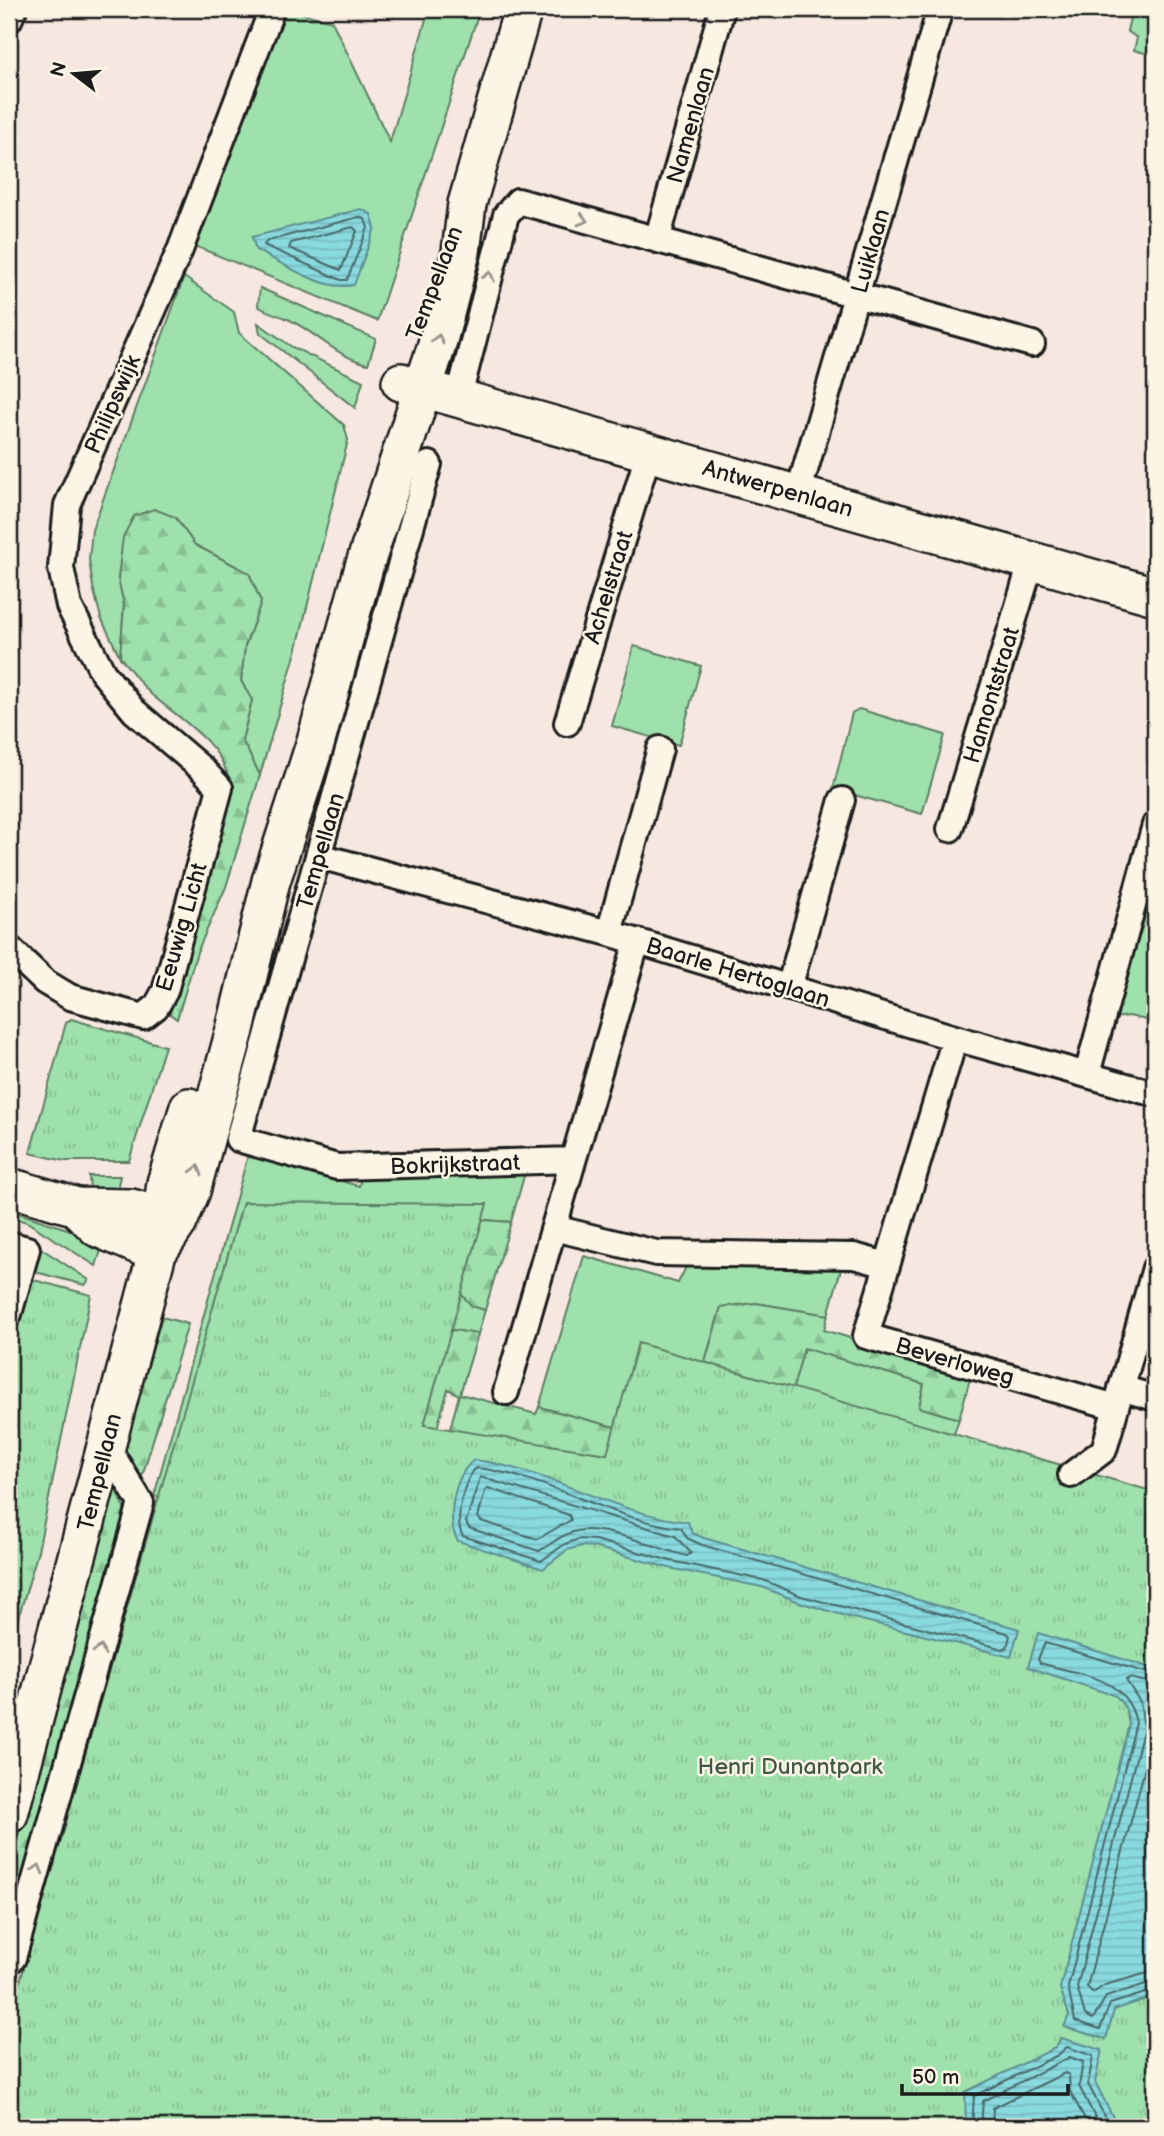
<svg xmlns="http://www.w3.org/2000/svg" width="1164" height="2136" viewBox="0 0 1164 2136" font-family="'Balsamiq Sans',sans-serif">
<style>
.green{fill:#9ee1ac;stroke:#5d7e64;stroke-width:2}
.forest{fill:url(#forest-firs);stroke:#5d7e64;stroke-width:2}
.park{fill:url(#park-tufts);stroke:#5d7e64;stroke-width:2}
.water{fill:url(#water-rules);stroke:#5d8e91;stroke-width:2}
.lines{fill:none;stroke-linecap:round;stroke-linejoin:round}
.shore{stroke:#48686a;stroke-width:2}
.street-casing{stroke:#1c1c1c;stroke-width:30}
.secondary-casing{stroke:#1c1c1c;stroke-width:42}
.street{stroke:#fcf5e5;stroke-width:24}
.secondary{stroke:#fcf5e5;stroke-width:37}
.oneway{stroke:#97938b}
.labels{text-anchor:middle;stroke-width:5;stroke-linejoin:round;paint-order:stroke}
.street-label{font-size:23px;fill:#1c1c1c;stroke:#fcf5e5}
.park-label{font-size:23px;fill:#435747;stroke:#fcf5e5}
</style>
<defs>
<pattern id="forest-firs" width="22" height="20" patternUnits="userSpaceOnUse" patternTransform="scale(1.75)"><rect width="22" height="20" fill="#9ee1ac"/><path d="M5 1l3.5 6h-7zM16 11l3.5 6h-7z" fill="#88c093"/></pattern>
<pattern id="park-tufts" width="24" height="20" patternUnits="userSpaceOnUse" patternTransform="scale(1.75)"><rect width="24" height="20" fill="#9ee1ac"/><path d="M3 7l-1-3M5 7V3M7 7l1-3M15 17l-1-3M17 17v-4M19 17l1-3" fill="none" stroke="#88c093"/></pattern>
<pattern id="water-rules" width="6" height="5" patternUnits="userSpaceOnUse" patternTransform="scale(1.75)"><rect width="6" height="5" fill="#89dadf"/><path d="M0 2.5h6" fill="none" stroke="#76babf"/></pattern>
</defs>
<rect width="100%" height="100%" fill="#f6e7e0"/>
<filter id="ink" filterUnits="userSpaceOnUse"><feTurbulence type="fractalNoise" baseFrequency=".0143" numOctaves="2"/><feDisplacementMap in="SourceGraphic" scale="14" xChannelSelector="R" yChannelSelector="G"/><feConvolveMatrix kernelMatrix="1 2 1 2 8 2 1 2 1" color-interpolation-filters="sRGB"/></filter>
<g filter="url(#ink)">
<path class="green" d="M 284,9 L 332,21 L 390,142 L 429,9 L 480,9 L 377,321 L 190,244 L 246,114 Z
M 1132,9 L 1155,9 L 1155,43 L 1151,42 L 1148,54 L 1134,50 L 1137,38 L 1127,31 Z
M 184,277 L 234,312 L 239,333 L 344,425 L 348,440 L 297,648 L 260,775 L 242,740 L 252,700 L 241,681 L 245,646 L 261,602 L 249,573 L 195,545 L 175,517 L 118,578 L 124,605 L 120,657 L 101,618 L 93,587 L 89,560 L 92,530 Z
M 260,288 L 376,339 L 368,364 C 335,356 317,333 288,319 C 277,314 268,313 258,306 Z
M 258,323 L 292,347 L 363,381 L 355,408 L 260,333 Z
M 634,646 L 701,666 L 679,745 L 612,726 Z
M 859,709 L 945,735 L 922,814 L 833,789 L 852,713 Z
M 1155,882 L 1155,1022 L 1129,1016 L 1114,1018 Z
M 248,1155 L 359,1186 L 364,1164 L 526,1169 L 511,1222 L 470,1219 L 287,1536 L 154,1496 Z
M 89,1176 L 120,1176 L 115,1199 L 90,1190 Z
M 9,1210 L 104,1241 L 96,1266 L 27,1222 L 9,1217 Z
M 36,1245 L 89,1280 L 85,1285 L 28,1270 Z
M 584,1256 L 678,1283 L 688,1263 L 843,1262 L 828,1315 L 756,1303 L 721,1307 L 686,1425 L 633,1432 L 539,1407 Z
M 425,1258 L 476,1307 L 485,1310 L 478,1334 L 453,1330 L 439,1338 Z
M 804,1348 L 924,1384 L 919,1407 L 959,1419 L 954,1434 L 908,1422 L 785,1414 Z"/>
<path class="forest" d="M 154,509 L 175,517 L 195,545 L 249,573 L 261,602 L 245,646 L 241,681 L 252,700 L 242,740 L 260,775 L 226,887 L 197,952 L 177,1019 L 170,1014 L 230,783 C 222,743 181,720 152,695 C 140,684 130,669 120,657 L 124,605 L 118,578 L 123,537 L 134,516 Z
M 470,1219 L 511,1222 L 485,1310 L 472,1306 L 461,1294 L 439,1338 L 453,1330 L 478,1334 L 460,1394 L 536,1414 L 539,1407 L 633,1432 L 687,1425 L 721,1307 L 756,1303 L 828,1315 L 824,1330 L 971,1375 L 959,1419 L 919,1407 L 924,1384 L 804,1348 L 786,1414 L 686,1463 L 447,1440 L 459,1395 L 448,1389 L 397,1572 L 228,1314 Z
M 162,1317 L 188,1324 L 140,1483 L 121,1458 Z
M 114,1486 L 130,1521 L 9,1952 L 9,1854 Z"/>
<path class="park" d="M 71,1019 L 165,1046 L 129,1161 L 65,1161 L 30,1153 L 66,1023 Z
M 243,1202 L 487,1204 L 424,1425 L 607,1454 L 638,1343 L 1155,1492 L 1155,2127 L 9,2127 L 9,2020 Z
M 26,1278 L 91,1295 L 38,1551 L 9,1650 L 9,1339 Z"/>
<path class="water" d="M 361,209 L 371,214 L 375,228 L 354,285 C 324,292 284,264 256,250 L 252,237 Z
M 474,1460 C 547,1469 614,1514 688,1522 L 692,1533 L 704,1538 L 1019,1629 L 1011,1657 L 849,1617 L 799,1602 L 762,1587 L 669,1568 L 594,1547 L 581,1546 L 567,1550 L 543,1569 L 458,1541 C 445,1522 454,1474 474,1460 Z
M 1038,1633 L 1155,1669 L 1155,1996 L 1114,2010 L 1106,2039 L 1064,2027 L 1069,2015 L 1060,1988 L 1129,1724 L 1125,1707 L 1116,1696 L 1028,1667 Z
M 1061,2038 L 1102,2050 L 1095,2082 L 1118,2127 L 966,2127 L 965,2092 L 1055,2048 Z"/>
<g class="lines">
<path class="shore" d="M 359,217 L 365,219 L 368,228 L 347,280 L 341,280 L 264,245 L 267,241 Z
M 353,227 L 357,231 L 341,270 L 289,248 L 291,243 Z
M 477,1468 C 547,1476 611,1520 681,1528 L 687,1538 L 702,1545 L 1007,1633 L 1010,1636 L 1007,1647 L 1003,1649 L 801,1596 L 763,1580 L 671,1561 L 595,1540 L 579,1539 L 565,1544 L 541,1561 L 463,1536 C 453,1524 464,1475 477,1468 Z
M 480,1477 L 675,1536 L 691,1553 L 687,1556 C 658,1549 605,1525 577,1531 C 561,1534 552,1544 539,1551 L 469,1528 L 466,1522 Z
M 488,1488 L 569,1515 L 571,1520 L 537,1539 L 481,1521 L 478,1517 L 485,1491 Z
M 1155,1675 L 1045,1643 L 1038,1659 L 1040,1663 C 1080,1675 1127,1676 1136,1723 L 1068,1987 L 1075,2021 L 1100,2029 L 1110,2004 L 1155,1990
M 1155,1684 L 1130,1678 L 1126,1680 L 1140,1702 L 1144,1727 L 1077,1987 L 1085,2015 L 1093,2019 L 1106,1997 L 1155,1981
M 1155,1695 L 1150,1698 L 1155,1726 L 1149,1753 L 1087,1987 L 1093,1993 L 1105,1985 L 1155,1971
M 972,2127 L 974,2096 L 1058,2055 L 1067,2047 L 1093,2056 L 1088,2084 L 1110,2127
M 981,2127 L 983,2101 L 1070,2057 L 1083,2062 L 1079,2086 L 1100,2127
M 992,2127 L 993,2108 L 1065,2073 L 1069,2075 L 1070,2091 L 1089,2127"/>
<g class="street-casing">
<path id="street" d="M 9,20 L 14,9
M 657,240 L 722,9
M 459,396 L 506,215 L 518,201 L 1032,344
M 429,464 L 238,1139 L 337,1167 L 573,1160
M 798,494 L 940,9
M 567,723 L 649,451
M 950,829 L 1032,560
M 319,856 L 609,933 L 955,1038 L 1155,1094
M 609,933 L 660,749
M 9,948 L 45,982 L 70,997 L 143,1017 L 156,1007 L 165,991 L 220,788 L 202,769 L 134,711 L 103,673 L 69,606 L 61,568 L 67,505 L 180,250 L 272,9
M 789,988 L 842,800
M 955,1038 L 866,1336 L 1116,1407
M 1087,1074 L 1155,825
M 554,1228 L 656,1253 L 854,1256 L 887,1265
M 9,1244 L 27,1249 L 9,1314
M 1121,1388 L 1155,1398
M 506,1392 L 637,941
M 1071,1475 L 1104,1450 L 1155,1268
M 9,1962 L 13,1958 L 141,1503 L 105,1443"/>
</g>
<g class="secondary-casing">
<path id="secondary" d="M 401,382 L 1155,596
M 9,1187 L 77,1207 L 131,1208 L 178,1222
M 77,1208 L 98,1228 L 157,1253
M 157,1253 L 178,1222 L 191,1191 L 235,1030 L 271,881 L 316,741 L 364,567 L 436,348 L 461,252 L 467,204 L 523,9
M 9,1814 L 157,1253 L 166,1183 L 189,1107"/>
</g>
<use href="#street" class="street"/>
<use href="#secondary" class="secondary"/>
</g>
<defs><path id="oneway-chevron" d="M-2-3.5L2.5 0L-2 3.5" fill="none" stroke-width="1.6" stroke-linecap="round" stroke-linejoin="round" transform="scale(1.75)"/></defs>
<g class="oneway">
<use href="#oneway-chevron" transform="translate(583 220) rotate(16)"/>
<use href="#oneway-chevron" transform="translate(489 276) rotate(-75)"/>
<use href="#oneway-chevron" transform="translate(438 339) rotate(-75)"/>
<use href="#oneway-chevron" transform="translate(197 1170) rotate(-75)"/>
<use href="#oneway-chevron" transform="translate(100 1650) rotate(-74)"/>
<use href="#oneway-chevron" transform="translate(38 1869) rotate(-74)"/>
</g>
</g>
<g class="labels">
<g class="street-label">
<text transform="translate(690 125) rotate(-74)" y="8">Namenlaan</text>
<text transform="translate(870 251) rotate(-74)" y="8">Luiklaan</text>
<text transform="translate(434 283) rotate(-69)" y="8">Tempellaan</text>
<text transform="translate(112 404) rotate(-66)" y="8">Philipswijk</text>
<text transform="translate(778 488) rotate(16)" y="8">Antwerpenlaan</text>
<text transform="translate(608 587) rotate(-73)" y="8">Achelstraat</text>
<text transform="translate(991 695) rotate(-73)" y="8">Hamontstraat</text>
<text transform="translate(320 851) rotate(-74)" y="8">Tempellaan</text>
<text transform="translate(181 927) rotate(-74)" y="8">Eeuwig Licht</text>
<text transform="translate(738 972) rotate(17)" y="8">Baarle Hertoglaan</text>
<text transform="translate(455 1164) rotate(-2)" y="8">Bokrijkstraat</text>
<text transform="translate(955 1361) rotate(16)" y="8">Beverloweg</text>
<text transform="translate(99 1472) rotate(-76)" y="8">Tempellaan</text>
</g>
<g class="park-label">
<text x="790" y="1774">Henri Dunantpark</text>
</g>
</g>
<rect width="1164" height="2136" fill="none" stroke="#fcf5e5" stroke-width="35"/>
<rect x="18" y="18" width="1129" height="2101" fill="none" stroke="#1c1c1c" stroke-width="2.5" filter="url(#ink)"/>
<g transform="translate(74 74) rotate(286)" stroke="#fcf5e5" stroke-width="5" paint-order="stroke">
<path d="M0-5L12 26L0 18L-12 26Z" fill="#1c1c1c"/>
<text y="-10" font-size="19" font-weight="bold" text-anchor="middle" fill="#1c1c1c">N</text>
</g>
<path d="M902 2084v10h166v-10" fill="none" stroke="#1c1c1c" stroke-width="3.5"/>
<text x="912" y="2084" font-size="21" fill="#1c1c1c" stroke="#fcf5e5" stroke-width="5" paint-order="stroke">50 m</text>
</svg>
